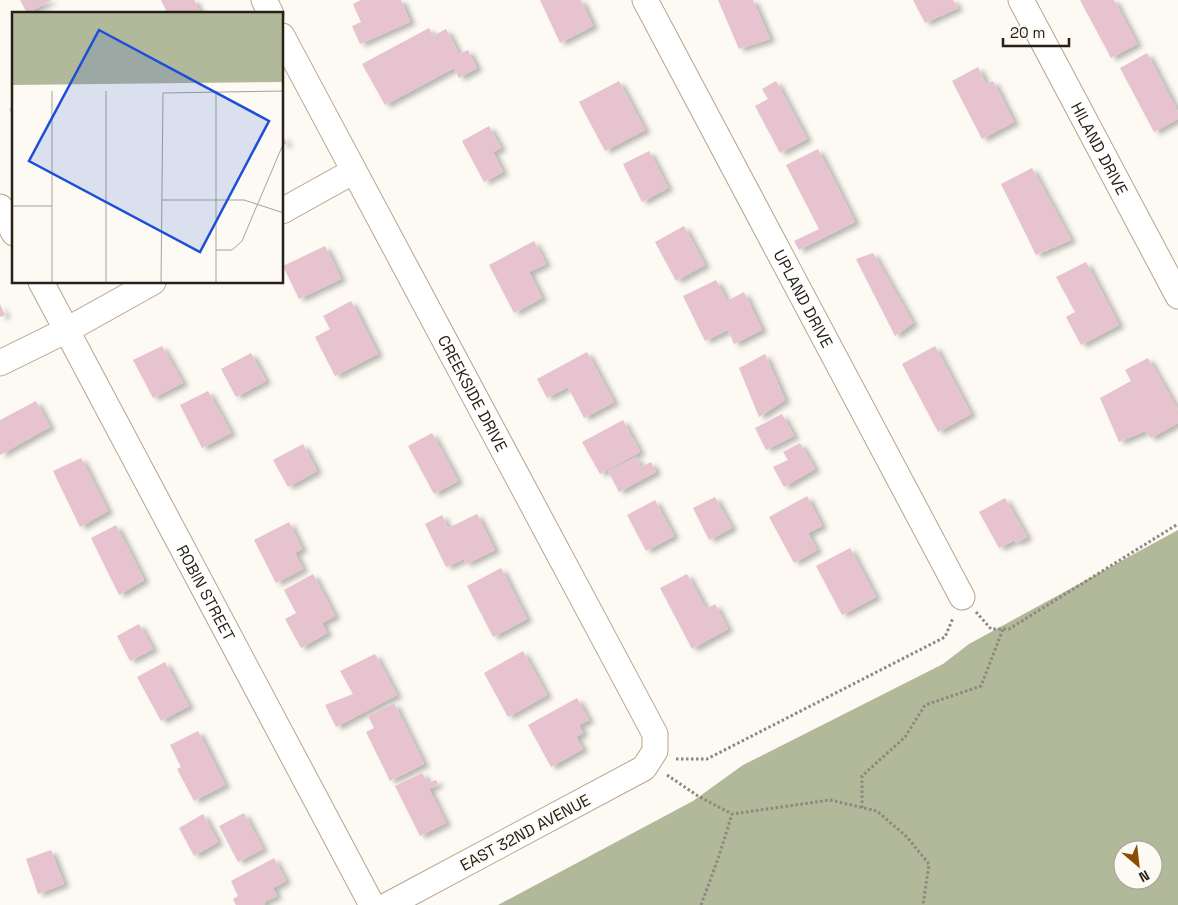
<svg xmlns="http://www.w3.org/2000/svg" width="1178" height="905" viewBox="0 0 1178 905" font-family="'Space Grotesk',sans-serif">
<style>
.forest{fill:#b2b89a;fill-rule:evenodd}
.building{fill:#e6c3cf;filter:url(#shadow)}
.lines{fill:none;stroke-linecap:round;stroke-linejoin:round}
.minor-casing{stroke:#b6a58a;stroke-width:27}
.path{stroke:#8d877f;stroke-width:3;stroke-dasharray:2.5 2.5;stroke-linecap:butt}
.minor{stroke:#fff;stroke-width:25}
.labels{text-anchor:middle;stroke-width:4;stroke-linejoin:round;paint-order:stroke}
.street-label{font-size:16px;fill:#272016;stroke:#fdf9f3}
.inset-road{fill:none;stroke:#a7a29b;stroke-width:1}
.view{fill:#1d4ed8;fill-opacity:0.15;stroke:#1d4ed8;stroke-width:2.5}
.inset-edge{fill:none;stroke:#272016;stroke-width:2.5}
</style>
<defs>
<filter id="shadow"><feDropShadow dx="5.5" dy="3" stdDeviation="2.5" flood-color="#0004"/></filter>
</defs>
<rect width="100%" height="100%" fill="#fdf9f3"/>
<path class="forest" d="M 1178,530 L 1178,905 L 498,905 L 693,801 L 743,765 L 943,664 L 969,644 ZM 1123,850 L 1153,850 L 1153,880 L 1123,880 Z"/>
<path class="building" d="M 20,0 L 52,0 L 27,13 Z
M 161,0 L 194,0 L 201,14 L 168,14 Z
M 361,0 L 401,0 L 410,22 L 360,44 L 352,26 L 361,22 L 353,4 Z
M 540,0 L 581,0 L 593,26 L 560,43 Z
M 718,0 L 753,0 L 770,39 L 739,49 Z
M 913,0 L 953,0 L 958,8 L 925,23 Z
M 1080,0 L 1114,0 L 1137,44 L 1111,58 Z
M 429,28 L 433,36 L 446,29 L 459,54 L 468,50 L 477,68 L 459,78 L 454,68 L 385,105 L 362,64 Z
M 1147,53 L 1178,112 L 1178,119 L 1154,132 L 1120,68 Z
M 978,67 L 986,84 L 993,81 L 1014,122 L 982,139 L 952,81 Z
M 619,81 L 645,130 L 605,151 L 579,102 Z
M 776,81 L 807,139 L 780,153 L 755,106 L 768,99 L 762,89 Z
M 14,106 L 14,118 L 9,109 Z
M 489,126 L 501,148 L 493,152 L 503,172 L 484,182 L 462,141 Z
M 282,135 L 287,143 L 282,146 Z
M 818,149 L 855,222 L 799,250 L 794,241 L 819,229 L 786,165 Z
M 649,151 L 668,188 L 642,202 L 623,164 Z
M 1032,168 L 1071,240 L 1036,255 L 1001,184 Z
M 684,226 L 705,265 L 676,281 L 655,242 Z
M 534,241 L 546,264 L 529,272 L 542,298 L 514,313 L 489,265 Z
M 325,246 L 341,279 L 299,299 L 283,266 Z
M 873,253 L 913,323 L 895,336 L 856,259 Z
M 1086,262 L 1119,325 L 1081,345 L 1066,317 L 1075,312 L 1056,277 Z
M 716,280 L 727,301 L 744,292 L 762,330 L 734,344 L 728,330 L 705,341 L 683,296 Z
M 351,301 L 378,354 L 335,376 L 315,337 L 330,329 L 323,316 Z
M 0,304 L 5,315 L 0,317 Z
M 162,346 L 183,383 L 153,398 L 133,360 Z
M 935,346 L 971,414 L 938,432 L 902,364 Z
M 587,352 L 614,402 L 584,418 L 568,387 L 547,398 L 537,379 Z
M 251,353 L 266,381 L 236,397 L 221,369 Z
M 765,354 L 785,400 L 759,417 L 739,368 Z
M 1148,358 L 1178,410 L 1178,423 L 1151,438 L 1145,431 L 1119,442 L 1100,398 L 1131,381 L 1125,370 Z
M 208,391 L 231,433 L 202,448 L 180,405 Z
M 36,401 L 50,427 L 0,455 L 0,420 Z
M 782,414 L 794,436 L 766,450 L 755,428 Z
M 623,420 L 640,452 L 600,474 L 582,442 Z
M 432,433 L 458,481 L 434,494 L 408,446 Z
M 800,443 L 815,469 L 784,487 L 773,467 L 788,460 L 783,452 Z
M 303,444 L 317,471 L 288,487 L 273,460 Z
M 636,457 L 641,467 L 651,462 L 656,472 L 619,492 L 608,471 Z
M 81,458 L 108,511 L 80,527 L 53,471 Z
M 807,496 L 822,526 L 808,533 L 817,550 L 794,563 L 769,517 Z
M 715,497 L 732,528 L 709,540 L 693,508 Z
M 1005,498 L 1027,537 L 1016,543 L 1015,540 L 999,548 L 979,512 Z
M 655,500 L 674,536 L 646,551 L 627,515 Z
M 477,514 L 495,550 L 466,564 L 464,559 L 446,567 L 425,524 L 442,515 L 448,528 Z
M 289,522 L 302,549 L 295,553 L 303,569 L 276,583 L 254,540 Z
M 116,525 L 144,580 L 119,595 L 91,538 Z
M 850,548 L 876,597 L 842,615 L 816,566 Z
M 501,568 L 527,619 L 493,637 L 467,586 Z
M 313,574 L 335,616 L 322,623 L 327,633 L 301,648 L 285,619 L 296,613 L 284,590 Z
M 687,574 L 706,609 L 715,604 L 728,629 L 692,649 L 660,588 Z
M 139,624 L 153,649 L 130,661 L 117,636 Z
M 523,651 L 547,695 L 508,717 L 484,673 Z
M 375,654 L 397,695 L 336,727 L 325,705 L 353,694 L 340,671 Z
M 165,662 L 189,706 L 161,721 L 137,677 Z
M 577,698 L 589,720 L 579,725 L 583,733 L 576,737 L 583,749 L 551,767 L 528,725 Z
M 394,703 L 424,764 L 390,781 L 366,732 L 374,728 L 368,716 Z
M 198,731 L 225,785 L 194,801 L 177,769 L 181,767 L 170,745 Z
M 422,773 L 428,783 L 436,780 L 438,784 L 429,789 L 446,823 L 420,836 L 395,786 Z
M 244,813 L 263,849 L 238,862 L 219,826 Z
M 203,814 L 218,842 L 194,856 L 179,828 Z
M 51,850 L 64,884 L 38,894 L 26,859 Z
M 274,858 L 286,881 L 273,888 L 277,896 L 264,902 L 265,905 L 236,905 L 233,899 L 238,896 L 231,881 Z"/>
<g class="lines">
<g class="minor-casing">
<g id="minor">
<path d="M 264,0 L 271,14"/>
<path id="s1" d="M 645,0 L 962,597"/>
<path id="s2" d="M 1021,0 L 1178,296"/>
<path id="s3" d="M 282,36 L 655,734 L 655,751 L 644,768 L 388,905"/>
<path d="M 0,207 L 14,233"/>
<path d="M 282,211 L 354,171"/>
<path id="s4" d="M 41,282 L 372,905"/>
<path d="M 0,363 L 67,330 L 153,282"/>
</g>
</g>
<path class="path" d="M 976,612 L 991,629 L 1009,629 L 1178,524
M 676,759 L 707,759 L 945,637 L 953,618
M 667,775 L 698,796 L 732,814 L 830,800 L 877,811 L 907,837 L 929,864 L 923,905
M 862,808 L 862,776 L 905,737 L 925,705 L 981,686 L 1003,629
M 701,905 L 719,856 L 732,814"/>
<use href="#minor" class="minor"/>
</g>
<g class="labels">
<g class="street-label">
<text dy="6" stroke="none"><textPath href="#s2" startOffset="168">HILAND DRIVE</textPath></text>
<text dy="6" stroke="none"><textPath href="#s1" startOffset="338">UPLAND DRIVE</textPath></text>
<text dy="6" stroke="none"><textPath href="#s3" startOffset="405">CREEKSIDE DRIVE</textPath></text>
<text dy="6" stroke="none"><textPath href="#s4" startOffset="352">ROBIN STREET</textPath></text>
<text transform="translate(525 832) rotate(-28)" y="6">EAST 32ND AVENUE</text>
</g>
</g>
<g transform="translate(12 12)">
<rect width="271" height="271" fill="#fdf9f3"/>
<path d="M 0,0 L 271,0 L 271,70 L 0,73 Z" fill="#b2b89a"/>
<path class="inset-road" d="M 94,79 L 94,272M 204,79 L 204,272M 150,188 L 232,188 L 272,201M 0,194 L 40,194M 204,238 L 220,238 L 230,229 L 272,130M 40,272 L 40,79M 149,272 L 151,81 L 272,79"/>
<path class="view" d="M 87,18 L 257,109 L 188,240 L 17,149 Z"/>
<rect width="271" height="271" class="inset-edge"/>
</g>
<g transform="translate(1138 865) rotate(152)"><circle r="24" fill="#fdf9f3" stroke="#a7a29b"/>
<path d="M0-4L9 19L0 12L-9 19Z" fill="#884f04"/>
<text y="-8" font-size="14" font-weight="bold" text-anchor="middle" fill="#272016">N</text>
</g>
<path d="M1003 38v8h66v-8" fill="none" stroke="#272016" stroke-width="2.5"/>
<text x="1010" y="38" font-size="15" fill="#272016" stroke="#fdf9f3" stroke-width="4" paint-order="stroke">20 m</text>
</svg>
